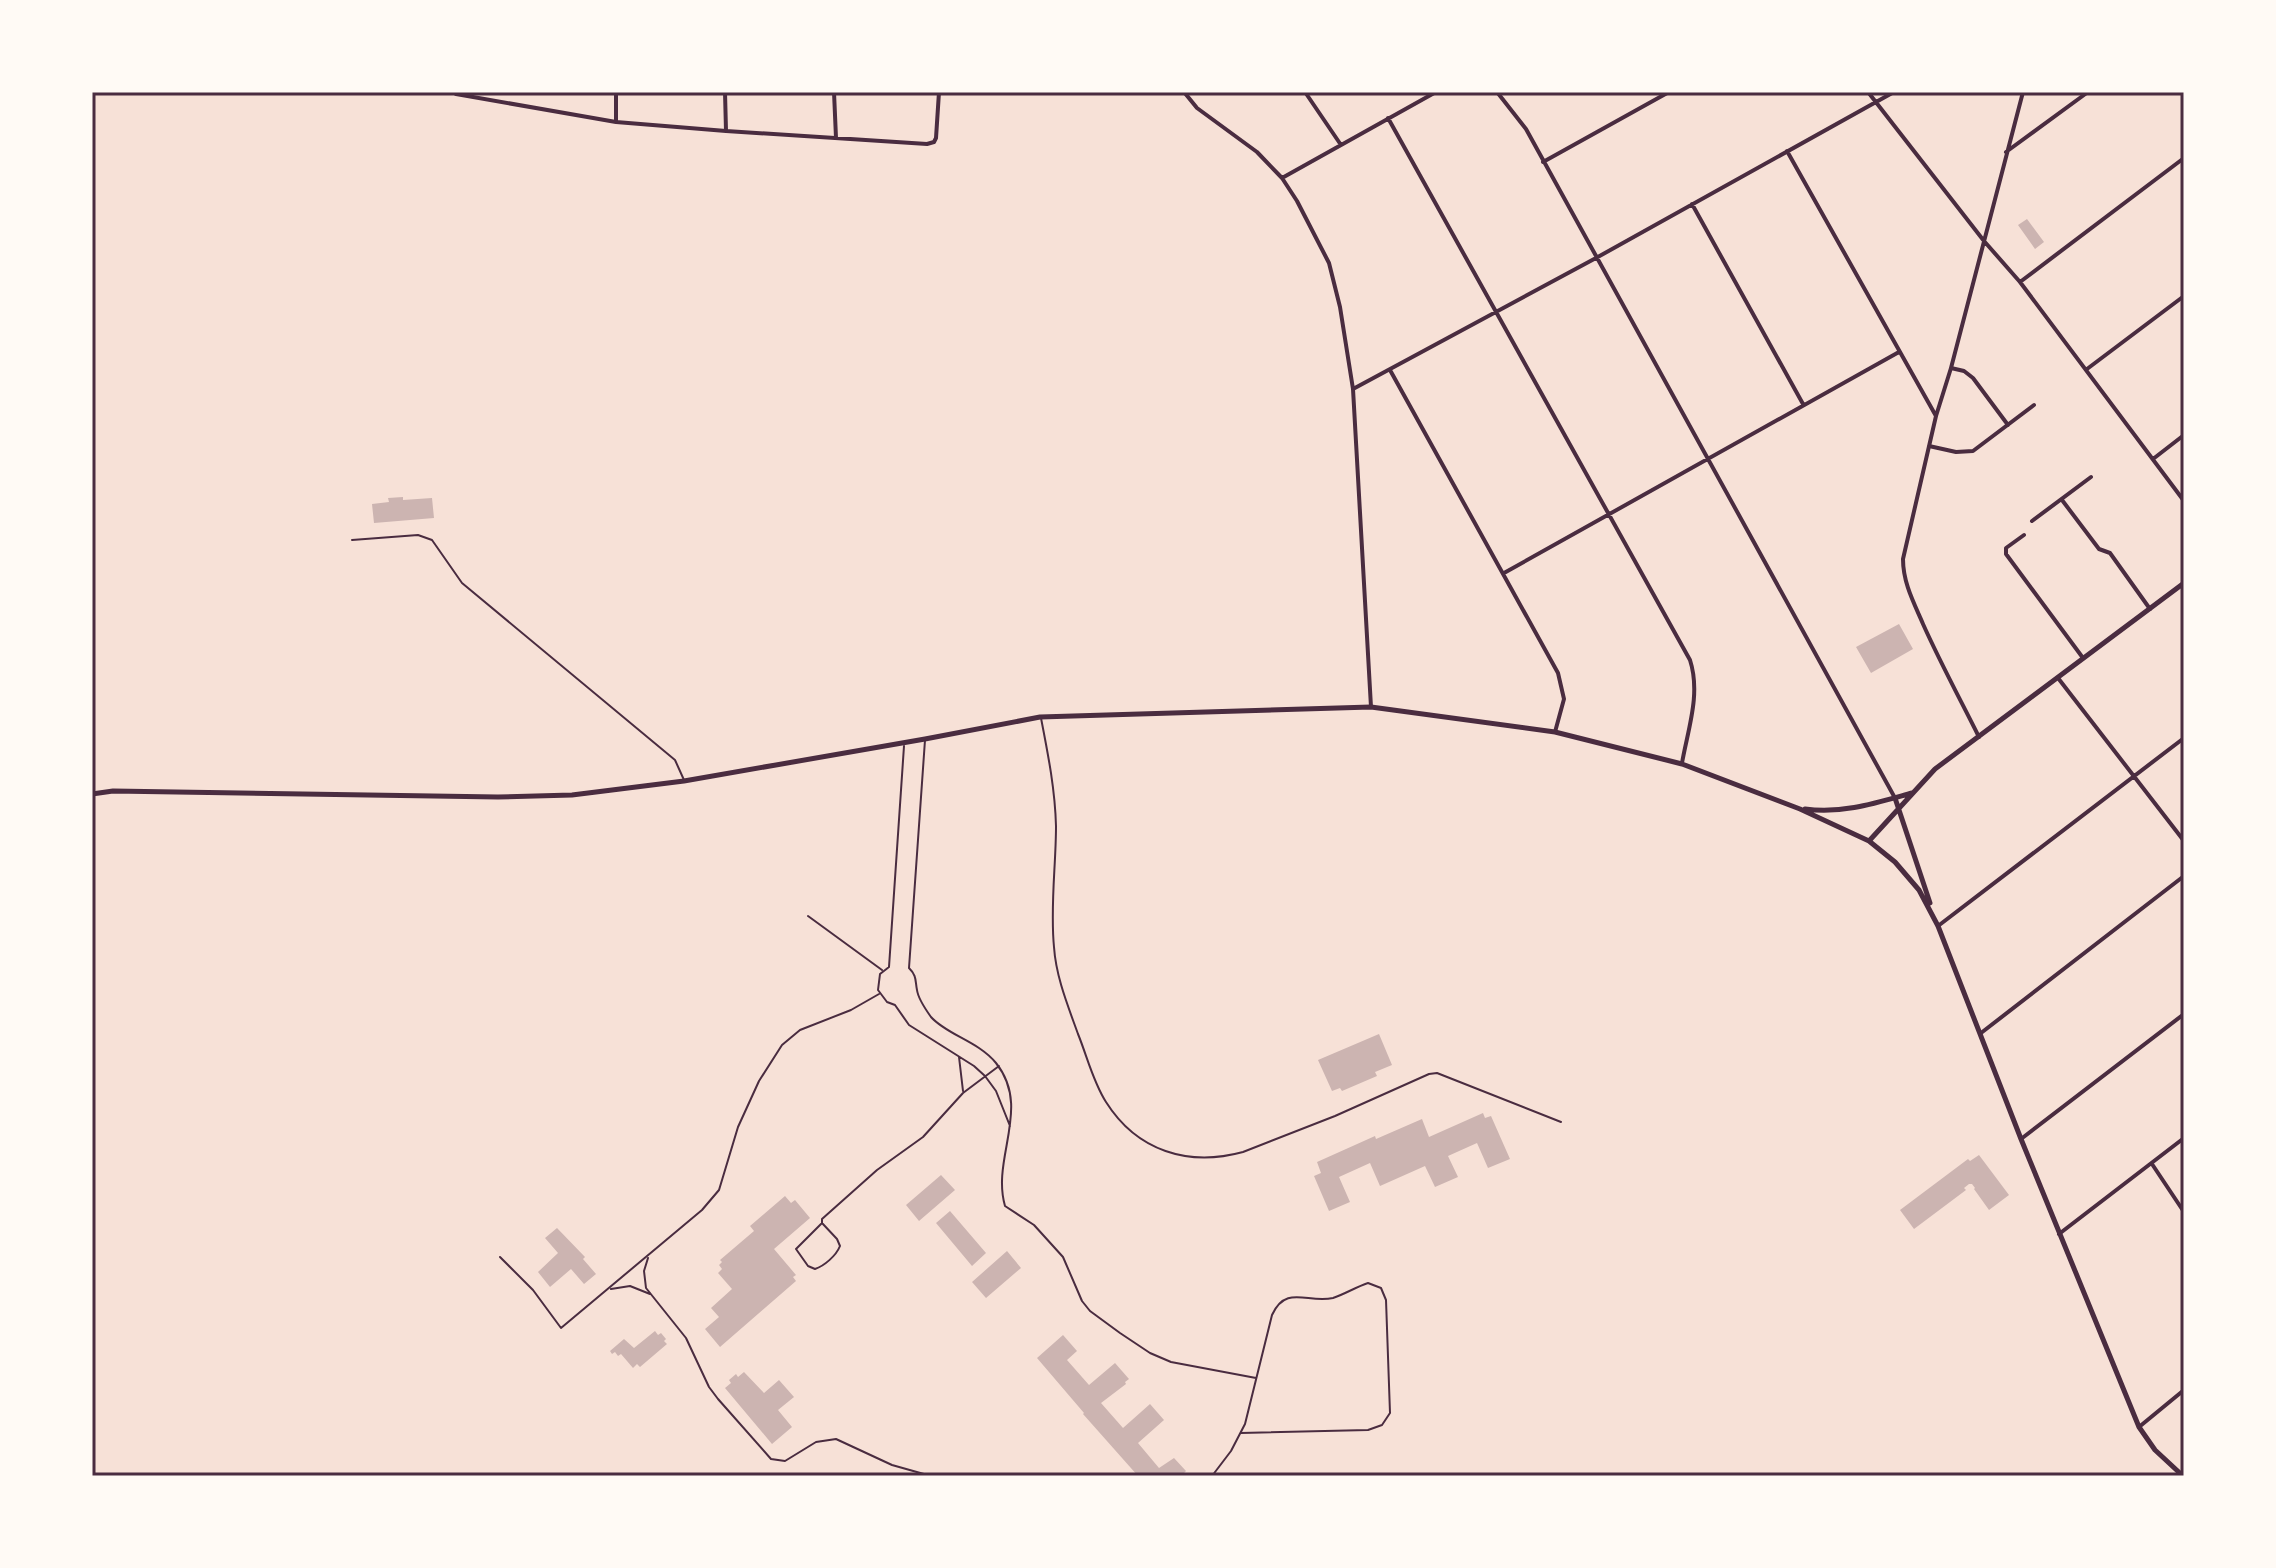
<svg xmlns="http://www.w3.org/2000/svg" width="2276" height="1568" viewBox="0 0 2276 1568" font-family="Quicksand,sans-serif">
<style>
.building{fill:#ccb4b1}
.lines{fill:none;stroke-linecap:round;stroke-linejoin:round}
.service{stroke:#4a2c40;stroke-width:2}
.minor{stroke:#4a2c40;stroke-width:4}
.tertiary{stroke:#4a2c40;stroke-width:5}
.neatline{fill:none;stroke:#4a2c40;stroke-width:3}
</style>
<rect width="100%" height="100%" fill="#f7e1d7"/>
<path class="building" d="M 2027,219 L 2044,242 L 2035,249 L 2018,225 Z
M 403,497 L 403,500 L 432,498 L 434,518 L 374,523 L 372,504 L 389,502 L 388,498 Z
M 1899,624 L 1913,649 L 1871,673 L 1856,647 Z
M 1379,1034 L 1392,1065 L 1375,1072 L 1377,1076 L 1342,1091 L 1340,1088 L 1332,1091 L 1318,1060 Z
M 1483,1113 L 1485,1118 L 1491,1116 L 1510,1159 L 1488,1168 L 1477,1143 L 1448,1156 L 1458,1177 L 1435,1187 L 1425,1166 L 1380,1186 L 1370,1163 L 1339,1177 L 1350,1202 L 1329,1211 L 1314,1176 L 1321,1173 L 1317,1162 L 1375,1136 L 1376,1139 L 1422,1119 L 1429,1137 Z
M 1979,1155 L 2009,1195 L 1989,1210 L 1974,1189 L 1975,1188 L 1972,1184 L 1969,1184 L 1964,1188 L 1966,1190 L 1914,1229 L 1900,1210 L 1968,1159 L 1970,1161 Z
M 941,1175 L 955,1190 L 919,1221 L 906,1205 Z
M 785,1196 L 791,1203 L 795,1200 L 810,1218 L 774,1249 L 796,1275 L 793,1277 L 796,1281 L 720,1347 L 705,1329 L 719,1317 L 711,1308 L 732,1289 L 718,1273 L 722,1269 L 719,1265 L 722,1262 L 720,1260 L 754,1231 L 750,1226 Z
M 950,1211 L 986,1253 L 972,1266 L 936,1223 Z
M 557,1228 L 585,1257 L 583,1259 L 596,1274 L 584,1284 L 571,1269 L 550,1287 L 538,1272 L 558,1253 L 545,1238 Z
M 1007,1251 L 1021,1268 L 986,1298 L 972,1282 Z
M 655,1331 L 658,1335 L 661,1333 L 666,1339 L 664,1341 L 667,1344 L 640,1367 L 637,1364 L 633,1368 L 621,1354 L 618,1356 L 615,1352 L 612,1354 L 610,1351 L 624,1339 L 634,1348 Z
M 1063,1335 L 1077,1351 L 1067,1360 L 1089,1385 L 1115,1363 L 1129,1379 L 1125,1382 L 1126,1384 L 1101,1403 L 1123,1428 L 1150,1404 L 1164,1420 L 1138,1443 L 1159,1468 L 1174,1458 L 1186,1471 L 1183,1474 L 1184,1476 L 1138,1476 L 1083,1414 L 1084,1413 L 1037,1358 Z
M 744,1372 L 764,1393 L 779,1380 L 794,1397 L 778,1410 L 792,1427 L 772,1444 L 725,1388 L 731,1383 L 729,1380 L 736,1374 L 738,1377 Z"/>
<g class="lines">
<path class="service" d="M 352,540 L 418,535 L 432,540 L 462,583 L 675,760 L 684,780
M 1041,718 C 1048,754 1055,789 1056,826 C 1056,866 1050,906 1054,947 C 1056,977 1068,1006 1078,1034 C 1087,1056 1093,1082 1106,1102 C 1137,1151 1188,1167 1243,1152 L 1335,1116 L 1429,1074 L 1437,1073 L 1561,1122
M 925,740 L 909,968 C 917,976 915,980 917,990 C 918,998 926,1010 931,1017 C 947,1035 978,1041 996,1063 C 1032,1108 991,1158 1005,1206 L 1034,1225 L 1063,1257 L 1082,1301 L 1090,1311 L 1120,1333 L 1150,1353 L 1171,1362 L 1256,1378
M 904,746 L 889,967 L 880,974 L 878,990 L 887,1002 L 895,1005 L 909,1025 L 974,1066 L 985,1076 L 996,1091 L 1010,1126
M 808,916 L 882,970
M 959,1057 L 963,1091
M 822,1223 L 837,1239 L 840,1246 C 836,1256 824,1266 815,1269 L 808,1266 L 796,1249 L 822,1223 L 822,1219 L 877,1170 L 923,1137 L 963,1093 L 999,1066
M 500,1257 L 533,1290 L 561,1328 L 702,1210 L 719,1190 L 738,1127 L 759,1081 L 782,1045 L 800,1030 L 851,1010 L 879,994
M 648,1258 L 644,1271 L 646,1288 L 686,1338 L 709,1387 L 718,1399 L 771,1459 L 785,1461 L 816,1442 L 836,1439 L 892,1465 L 931,1476
M 611,1289 L 630,1286 L 650,1294
M 1212,1476 L 1231,1451 L 1245,1424 L 1272,1315 C 1286,1284 1308,1304 1333,1298 C 1345,1294 1356,1287 1368,1283 L 1381,1288 L 1386,1300 L 1390,1413 L 1382,1425 L 1368,1430 L 1241,1433"/>
<path class="minor" d="M 616,92 L 616,122
M 725,92 L 726,131
M 834,92 L 836,138
M 1184,92 L 1197,108 L 1257,152 L 1282,178 L 1297,201 L 1329,263 L 1340,307 L 1353,389 L 1371,707
M 1305,92 L 1341,145
M 1497,92 L 1526,129 L 1895,798
M 1868,92 L 1984,241 L 2020,282 L 2184,501
M 456,94 L 616,122 L 726,131 L 927,144 L 934,142 L 936,138 L 939,92
M 1388,118 L 1690,660 C 1701,694 1688,729 1682,763
M 1787,151 L 1936,416
M 2006,152 L 2088,92
M 1543,162 L 1669,92
M 1282,178 L 1436,92
M 1692,204 L 1803,404
M 2020,282 L 2184,158
M 1951,368 L 1964,371 L 1973,378 L 2008,425
M 2087,369 L 2184,296
M 1390,370 L 1558,673 L 1564,699 L 1555,732
M 1353,389 L 1596,258 L 1894,92
M 1929,446 L 1956,452 L 1973,451 L 2034,405
M 2153,459 L 2184,435
M 2062,500 L 2099,549 L 2110,553 L 2150,609
M 2032,521 L 2091,477
M 2024,535 L 2006,548 L 2006,554 L 2083,658
M 1504,573 L 1899,352
M 2058,678 L 2184,841
M 1979,737 C 1960,699 1940,662 1923,624 C 1914,603 1903,583 1903,559 L 1936,416 L 1951,368 L 2023,92
M 1938,926 L 2184,738
M 1981,1033 L 2184,876
M 2021,1139 L 2184,1014
M 2152,1164 L 2184,1212
M 2059,1234 L 2184,1138
M 2139,1427 L 2184,1390"/>
<path class="tertiary" d="M 92,794 L 113,791 L 498,797 L 572,795 L 684,781 L 925,739 L 1040,717 L 1371,707 L 1555,732 L 1682,764 L 1800,809 L 1869,841 L 1895,862 L 1919,890 L 1938,926 L 2021,1139 L 2139,1427 L 2155,1450 L 2183,1476
M 1895,798 L 1930,903
M 1805,809 C 1843,814 1876,803 1912,793
M 1869,841 L 1935,769 L 2184,583"/>
</g>
<rect width="2276" height="1568" fill="none" stroke="#fffaf5" stroke-width="188"/>
<rect x="94" y="94" width="2088" height="1380" class="neatline"/>
</svg>
